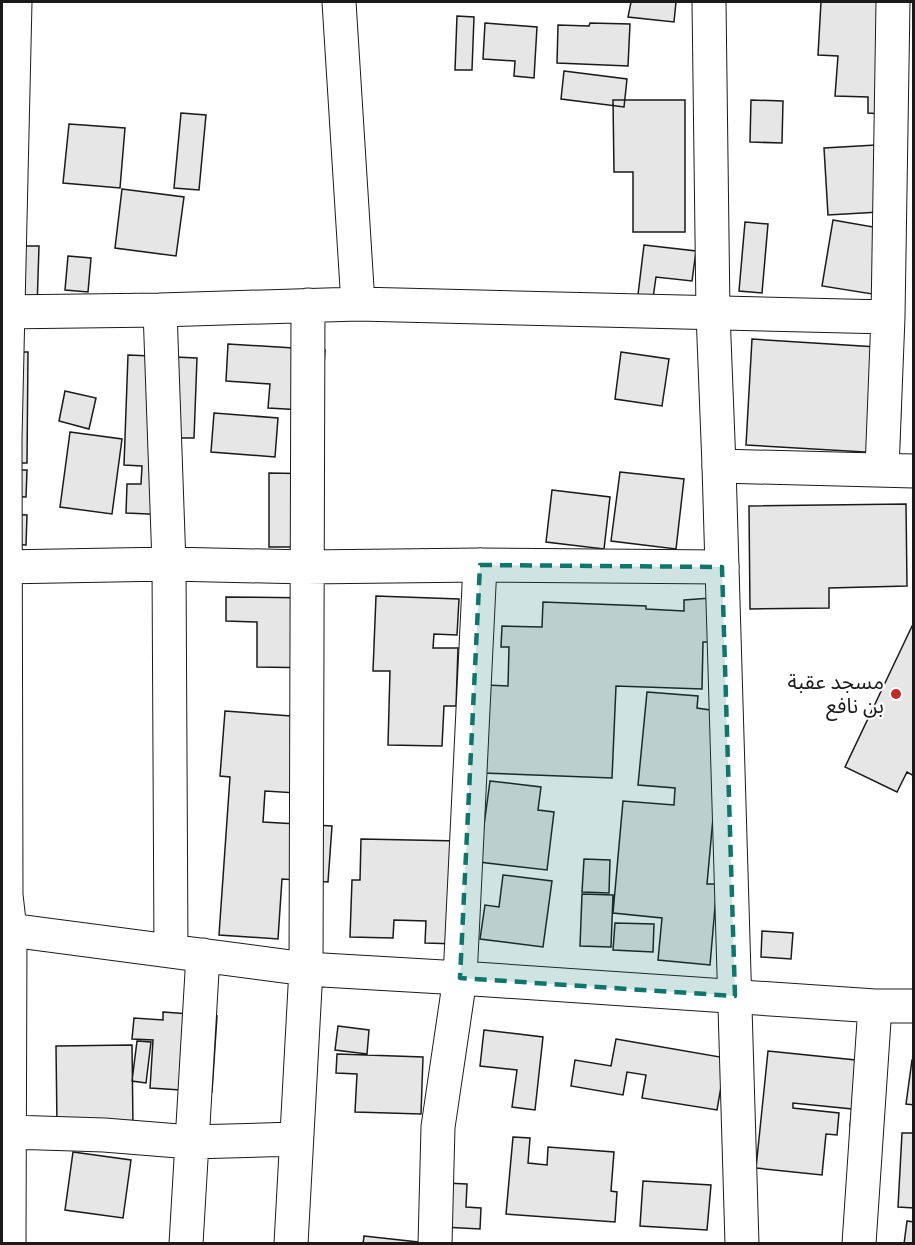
<svg xmlns="http://www.w3.org/2000/svg" width="915" height="1245" viewBox="0 0 915 1245" font-family="'Zilla Slab','Noto Sans Arabic',serif">
<style>
.building{fill:#e6e6e6;stroke:#1a1a1a;stroke-width:1.5}
.lines{fill:none;stroke-linecap:round;stroke-linejoin:round}
.minor-casing{stroke:#1a1a1a;stroke-width:35}
.major-casing{stroke:#1a1a1a;stroke-width:35}
.minor{stroke:#fff;stroke-width:33}
.major{stroke:#fff;stroke-width:33}
.marked{fill:#0f766e;fill-opacity:0.2;stroke:#0f766e;stroke-width:4.5;stroke-dasharray:12 8;stroke-linejoin:round}
.poi-dot{fill:#c62828;stroke:#fff;stroke-width:2}
.labels{text-anchor:middle;stroke-width:4.5;stroke-linejoin:round;paint-order:stroke}
.poi-label{font-size:21px;fill:#1a1a1a;stroke:#fff;text-anchor:end}
</style>
<rect width="100%" height="100%" fill="#fff"/>
<path class="building" d="M 631,2 L 676,2 L 674,22 L 628,17 Z
M 821,2 L 899,2 L 895,115 L 868,113 L 868,97 L 835,96 L 838,56 L 818,55 Z
M 457,16 L 474,17 L 472,70 L 455,70 Z
M 485,23 L 537,27 L 534,78 L 514,76 L 515,61 L 483,59 Z
M 590,23 L 630,24 L 628,66 L 557,63 L 558,25 L 589,26 Z
M 564,71 L 627,79 L 624,107 L 561,99 Z
M 613,100 L 685,100 L 685,232 L 633,232 L 633,172 L 614,172 Z
M 751,100 L 783,101 L 782,143 L 750,142 Z
M 181,113 L 206,115 L 199,190 L 174,188 Z
M 69,124 L 125,128 L 120,188 L 63,183 Z
M 893,144 L 897,211 L 828,215 L 824,148 Z
M 122,189 L 184,197 L 176,256 L 115,248 Z
M 833,220 L 902,232 L 891,297 L 822,286 Z
M 745,222 L 768,224 L 762,293 L 739,291 Z
M 644,245 L 696,251 L 692,281 L 656,277 L 652,305 L 637,303 Z
M 14,246 L 39,246 L 37,309 L 2,309 Z
M 68,256 L 91,258 L 88,292 L 65,290 Z
M 752,339 L 893,348 L 889,403 L 901,404 L 899,454 L 746,445 Z
M 228,344 L 325,350 L 321,411 L 268,408 L 270,384 L 226,381 Z
M 2,352 L 28,352 L 27,463 L 2,463 Z
M 621,352 L 669,359 L 662,406 L 615,399 Z
M 128,355 L 197,358 L 194,438 L 174,438 L 171,515 L 126,513 L 127,484 L 141,484 L 142,466 L 124,465 Z
M 65,391 L 96,398 L 89,429 L 59,421 Z
M 214,413 L 278,418 L 275,457 L 211,452 Z
M 70,432 L 122,439 L 112,514 L 60,507 Z
M 2,470 L 27,470 L 26,497 L 2,496 Z
M 620,472 L 684,479 L 676,549 L 611,541 Z
M 269,473 L 322,474 L 321,547 L 269,547 Z
M 552,490 L 610,497 L 604,549 L 546,542 Z
M 906,504 L 907,586 L 829,588 L 829,608 L 750,609 L 749,506 Z
M 2,514 L 27,515 L 26,545 L 2,544 Z
M 376,596 L 459,599 L 457,635 L 434,634 L 433,648 L 458,648 L 456,706 L 444,706 L 442,746 L 388,745 L 390,671 L 373,671 Z
M 226,597 L 320,598 L 319,668 L 257,667 L 257,622 L 226,621 Z
M 711,598 L 714,642 L 703,642 L 702,689 L 616,686 L 612,778 L 483,773 L 486,685 L 508,686 L 509,647 L 501,647 L 502,626 L 542,627 L 543,602 L 646,606 L 646,609 L 684,611 L 684,600 Z
M 914,622 L 914,776 L 907,772 L 897,792 L 845,767 Z
M 647,692 L 698,696 L 697,708 L 717,711 L 715,796 L 707,884 L 717,884 L 710,965 L 658,960 L 662,918 L 613,913 L 623,801 L 674,805 L 675,788 L 638,785 Z
M 225,711 L 318,718 L 313,794 L 265,791 L 263,822 L 332,826 L 328,882 L 282,879 L 278,939 L 219,935 L 230,777 L 220,776 Z
M 490,781 L 541,787 L 538,810 L 554,812 L 547,870 L 479,862 Z
M 361,839 L 460,841 L 457,944 L 425,943 L 426,921 L 394,920 L 393,938 L 350,937 L 352,880 L 360,880 Z
M 584,859 L 610,860 L 609,893 L 582,892 Z
M 503,875 L 552,881 L 543,947 L 480,939 L 485,905 L 499,907 Z
M 582,894 L 613,895 L 611,947 L 580,946 Z
M 615,923 L 654,924 L 653,952 L 613,950 Z
M 762,931 L 793,933 L 791,959 L 761,957 Z
M 163,1012 L 217,1016 L 212,1092 L 150,1088 L 153,1040 L 132,1039 L 134,1018 L 163,1020 Z
M 338,1026 L 369,1030 L 367,1054 L 335,1050 Z
M 484,1030 L 543,1037 L 535,1110 L 512,1107 L 517,1070 L 480,1066 Z
M 616,1039 L 726,1058 L 717,1110 L 642,1098 L 646,1075 L 627,1072 L 623,1095 L 571,1086 L 575,1060 L 611,1066 Z
M 137,1041 L 151,1042 L 146,1083 L 132,1081 Z
M 132,1045 L 133,1126 L 57,1126 L 56,1046 Z
M 768,1051 L 885,1063 L 878,1129 L 850,1126 L 852,1109 L 793,1103 L 793,1108 L 839,1113 L 837,1135 L 826,1134 L 822,1175 L 756,1168 Z
M 337,1054 L 423,1057 L 421,1114 L 355,1112 L 357,1074 L 336,1073 Z
M 912,1060 L 914,1060 L 914,1105 L 906,1104 Z
M 902,1133 L 914,1133 L 914,1208 L 898,1207 Z
M 513,1137 L 530,1138 L 528,1163 L 547,1165 L 548,1147 L 614,1152 L 611,1191 L 617,1192 L 615,1222 L 506,1214 Z
M 73,1152 L 131,1160 L 123,1218 L 65,1210 Z
M 643,1181 L 711,1185 L 707,1230 L 640,1226 Z
M 445,1183 L 467,1184 L 466,1207 L 481,1208 L 480,1229 L 443,1227 Z
M 907,1221 L 914,1222 L 914,1244 L 904,1244 Z
M 364,1236 L 427,1243 L 427,1244 L 363,1244 Z"/>
<g class="lines">
<g class="minor-casing">
<path id="minor" d="M 339,2 L 358,304
M 160,310 L 169,564 L 171,951
M 2,312 L 160,310 L 358,304 L 888,317
M 719,466 L 914,471
M 882,469 L 888,317 L 893,2
M 2,567 L 169,564 L 306,567 L 480,565 L 722,567
M 10,930 L 306,969 L 460,978 L 875,1006 L 914,1006
M 10,1132 L 104,1135 L 191,1142 L 296,1139
M 9,1244 L 10,930 L 6,895 L 5,439 L 15,2
M 186,1244 L 203,955
M 291,1244 L 306,969 L 308,305
M 435,1244 L 438,1127 L 460,978 L 480,565
M 859,1244 L 875,1006"/>
</g>
<g class="major-casing">
<path id="major" d="M 709,2 L 713,313 L 719,466 L 742,1244"/>
</g>
<use href="#minor" class="minor"/>
<use href="#major" class="major"/>
</g>
<path class="marked" d="M 480,565 L 722,567 L 735,996 L 460,978 Z"/>
<circle class="poi-dot" cx="896" cy="694" r="6"/>
<g class="labels">
<g class="poi-label">
<text x="884" y="689">مسجد عقبة<tspan x="884" dy="24">بن نافع</tspan></text>
</g>
</g>
<rect width="915" height="1245" fill="none" stroke="#1a1a1a" stroke-width="6"/>
</svg>
